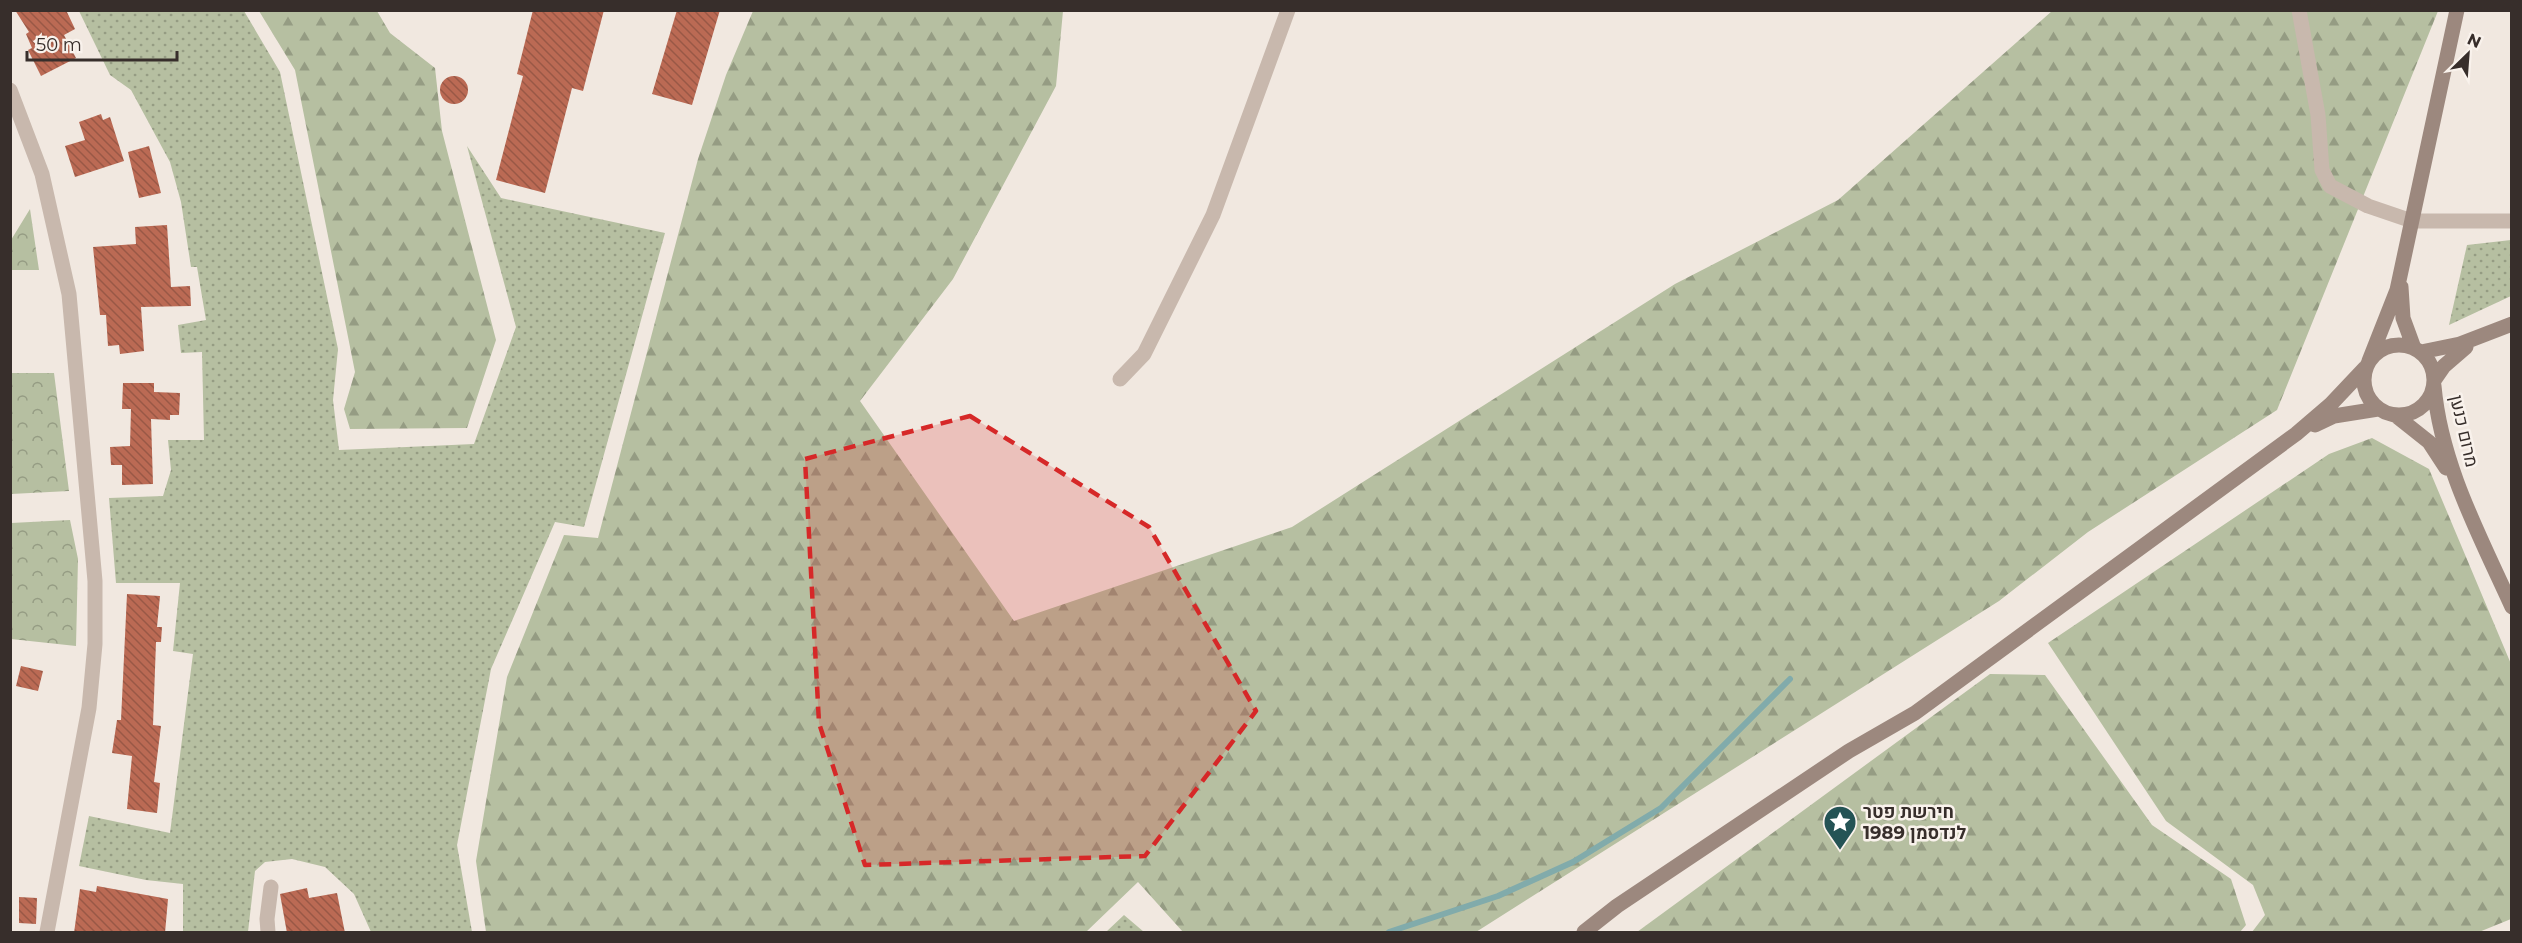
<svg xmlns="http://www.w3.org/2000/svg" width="2522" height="943" viewBox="0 0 2522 943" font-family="Montserrat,Heebo,sans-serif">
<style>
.grass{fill:url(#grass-dots)}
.forest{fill:url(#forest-firs)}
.park{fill:url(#park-crowns)}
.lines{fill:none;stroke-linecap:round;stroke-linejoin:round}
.stream{stroke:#81abab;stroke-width:6}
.building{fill:url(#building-back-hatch)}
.street{stroke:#c8b8ad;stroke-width:15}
.secondary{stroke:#9c887e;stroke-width:15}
.marked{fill:#d62828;fill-opacity:0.2;stroke:#d62828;stroke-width:4.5;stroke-dasharray:12 8;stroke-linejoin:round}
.labels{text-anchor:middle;stroke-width:5;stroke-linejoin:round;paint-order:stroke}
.street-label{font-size:18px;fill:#372e2b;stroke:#f9f2ec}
.poi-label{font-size:18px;font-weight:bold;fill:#372e2b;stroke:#f9f2ec;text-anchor:start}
</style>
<defs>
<pattern id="grass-dots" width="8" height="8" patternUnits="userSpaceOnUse" patternTransform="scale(1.5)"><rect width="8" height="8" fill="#b6bfa1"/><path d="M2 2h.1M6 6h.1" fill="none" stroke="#959c83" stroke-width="1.8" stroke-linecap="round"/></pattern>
<pattern id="forest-firs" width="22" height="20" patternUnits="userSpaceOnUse" patternTransform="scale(1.5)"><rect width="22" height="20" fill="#b6bfa1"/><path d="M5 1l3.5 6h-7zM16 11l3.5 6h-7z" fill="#959c83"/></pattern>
<pattern id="park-crowns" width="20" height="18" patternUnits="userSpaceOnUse" patternTransform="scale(1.5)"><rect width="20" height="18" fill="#b6bfa1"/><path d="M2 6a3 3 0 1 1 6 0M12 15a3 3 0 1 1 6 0" fill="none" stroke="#959c83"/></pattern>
<pattern id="building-back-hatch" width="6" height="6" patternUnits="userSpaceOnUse" patternTransform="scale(1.5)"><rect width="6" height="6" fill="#bb6a54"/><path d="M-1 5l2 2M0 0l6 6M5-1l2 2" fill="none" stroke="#995846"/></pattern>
</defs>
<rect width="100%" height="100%" fill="#f1e8e0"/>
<path class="grass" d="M 79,11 L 244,11 L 280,72 L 338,349 L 333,400 L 339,450 L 474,444 L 516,327 L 467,146 L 501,198 L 665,233 L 584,527 L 555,522 L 491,669 L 457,845 L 472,932 L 371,932 L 354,894 L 325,867 L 292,859 L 265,862 L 255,871 L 248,932 L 183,932 L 183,884 L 146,880 L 79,866 L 89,816 L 170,833 L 193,654 L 173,651 L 180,583 L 116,583 L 109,498 L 163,496 L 171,470 L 168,440 L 204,440 L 202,352 L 181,353 L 178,325 L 206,320 L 197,267 L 191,267 L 181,202 L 170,162 L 131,90 L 110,75 Z
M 2511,240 L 2511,296 L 2449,325 L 2467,245 Z
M 1124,915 L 1144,932 L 1106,932 Z"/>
<path class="forest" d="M 259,11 L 377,11 L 390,33 L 435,68 L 442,131 L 496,340 L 467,428 L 350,429 L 344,409 L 355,372 L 295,70 Z
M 753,11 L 1063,11 L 1056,86 L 953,279 L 860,401 L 1014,621 L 1292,527 L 1675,284 L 1838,200 L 2052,11 L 2438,11 L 2277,410 L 2088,532 L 1999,601 L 1476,932 L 1183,932 L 1138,882 L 1086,932 L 486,932 L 476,861 L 507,677 L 564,535 L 598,538 L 698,159 L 726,75 Z
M 2372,438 L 2429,469 L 2511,664 L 2511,919 L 2479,932 L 2252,932 L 2265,915 L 2253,885 L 2166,821 L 2048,643 L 2329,454 Z
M 1990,674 L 2045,675 L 2152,825 L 2231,879 L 2246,925 L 2240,932 L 1637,932 Z"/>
<path class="park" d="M 30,209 L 39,270 L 11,270 L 11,240 Z
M 11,373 L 54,373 L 69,491 L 11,494 Z
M 70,520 L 78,559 L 76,646 L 11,639 L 11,523 Z"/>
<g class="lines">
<path class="stream" d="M 1389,932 L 1498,896 L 1573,862 L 1661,808 L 1790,679"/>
</g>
<path class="building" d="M 15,10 L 66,10 L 75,29 L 64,35 L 76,58 L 41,76 L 28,50 L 32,48 L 26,34 L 29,32 Z
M 533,10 L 604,10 L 583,91 L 572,88 L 545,193 L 496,180 L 523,76 L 517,74 Z
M 677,10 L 720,10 L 692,105 L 652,94 Z
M440 90a14 14 0 1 1 28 0a14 14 0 1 1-28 0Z
M 101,114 L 103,120 L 110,117 L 124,161 L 75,177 L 65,146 L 85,140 L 79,122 Z
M 149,146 L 161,193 L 139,198 L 128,152 Z
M 167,225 L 171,287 L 190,286 L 191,306 L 141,307 L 144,351 L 120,354 L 119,345 L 108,346 L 106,315 L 100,315 L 93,247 L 136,244 L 135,227 Z
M 123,383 L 154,383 L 154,392 L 180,393 L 179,415 L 170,415 L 170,420 L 151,419 L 153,484 L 122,485 L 122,465 L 111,465 L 110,447 L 130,446 L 131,409 L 122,409 Z
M 127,594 L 160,596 L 157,627 L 162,627 L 161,642 L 156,642 L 153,725 L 161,726 L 154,782 L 160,783 L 157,813 L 127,809 L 132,756 L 112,753 L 117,720 L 121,720 Z
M 21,666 L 43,671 L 38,691 L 16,686 Z
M 97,886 L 168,899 L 165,933 L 74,933 L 80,889 L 96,892 Z
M 307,888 L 309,898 L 337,893 L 345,933 L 287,933 L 280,894 Z
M 19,897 L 37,898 L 36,924 L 19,923 Z"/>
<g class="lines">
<path class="street" d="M 2299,10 L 2318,115 L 2322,170 L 2330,186 L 2368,206 L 2412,221 L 2512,221
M 10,90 L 42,174 L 69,294 L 95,581 L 95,644 L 89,708 L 47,932
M 1120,379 L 1144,354 L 1213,215 L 1288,10
M 268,932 L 267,919 L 271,887"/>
<path class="secondary" d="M 2401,287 L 2403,318 L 2414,348
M2364 380a35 35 0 1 1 70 0a35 35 0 1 1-70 0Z
M 2421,352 L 2460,344 L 2512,324
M 2369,361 L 2397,290 L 2457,10
M 2435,379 L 2444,366 L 2466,347
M 2434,386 C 2441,465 2480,536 2512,607
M 2395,415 L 2429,442 L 2446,468
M 2315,425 L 2334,416 L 2378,409
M 1584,932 L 1617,906 L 1849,751 L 1915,713 L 2296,434 L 2331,404 L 2365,368"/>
</g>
<path class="marked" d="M 970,416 L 1149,527 L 1256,711 L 1145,856 L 865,865 L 819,723 L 805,459 Z"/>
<defs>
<g id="sight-pin" transform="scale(1.725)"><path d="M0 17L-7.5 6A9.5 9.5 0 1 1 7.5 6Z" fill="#245355" stroke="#f9f2ec"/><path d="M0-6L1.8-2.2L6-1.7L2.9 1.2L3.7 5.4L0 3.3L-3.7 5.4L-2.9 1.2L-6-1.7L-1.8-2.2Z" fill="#fff"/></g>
</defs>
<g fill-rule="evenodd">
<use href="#sight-pin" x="1840" y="822"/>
</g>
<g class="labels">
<g class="street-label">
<text transform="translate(2464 431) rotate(77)" y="6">מרום כנען</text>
</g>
<g class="poi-label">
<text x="1863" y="818">חירשת פטר<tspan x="1863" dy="21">לנדסמן 1989</tspan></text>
</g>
</g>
<rect width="2522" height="943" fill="none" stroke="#372e2b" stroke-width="24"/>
<g transform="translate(2468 54) rotate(25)" stroke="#f9f2ec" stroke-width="4.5" paint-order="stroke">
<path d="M0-4.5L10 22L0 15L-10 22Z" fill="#372e2b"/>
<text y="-9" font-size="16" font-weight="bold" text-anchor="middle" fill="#372e2b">N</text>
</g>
<path d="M27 51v9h150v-9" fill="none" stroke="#372e2b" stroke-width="3"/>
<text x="36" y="51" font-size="18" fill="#372e2b" stroke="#f9f2ec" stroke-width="4.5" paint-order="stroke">50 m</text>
</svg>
